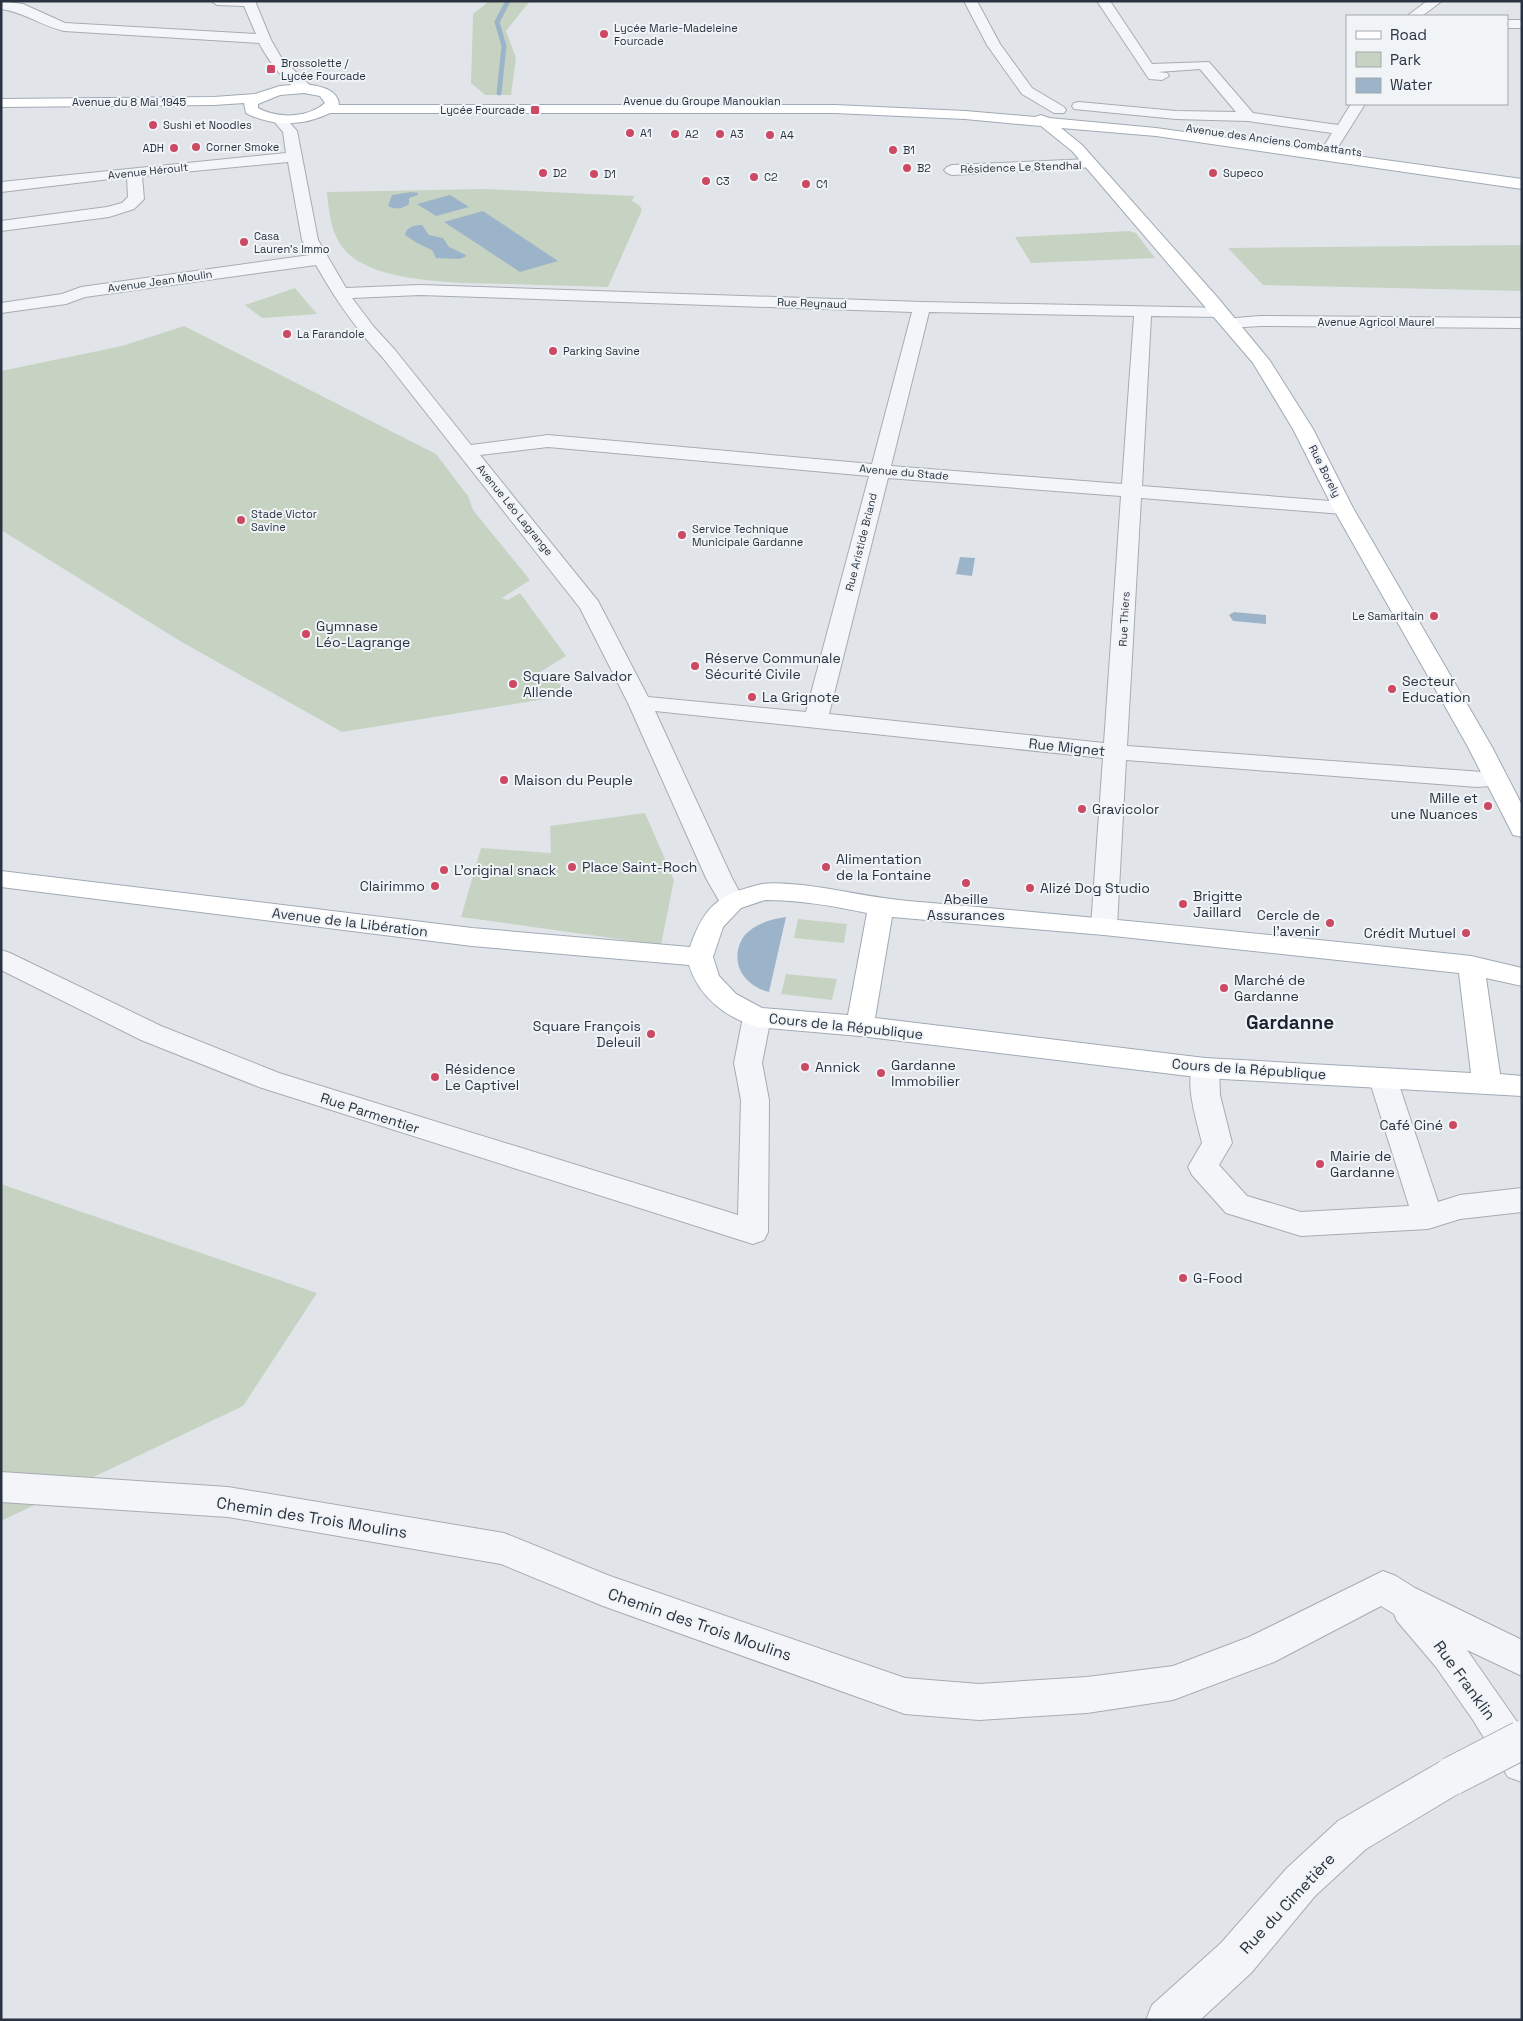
<svg xmlns="http://www.w3.org/2000/svg" width="1523" height="2021" viewBox="0 0 1523 2021" font-family="'Space Grotesk',sans-serif">
<style>
.green{fill:#c7d3c2}
.water{fill:#9cb4c9}
.lines{fill:none;stroke-linecap:round;stroke-linejoin:round}
.stream{stroke:#9cb4c9;stroke-width:5}
.minor-casing{stroke:#a6acb4;stroke-width:2}
.major-casing{stroke:#a0aab5;stroke-width:2}
.minor{fill:#f4f5f8;fill-rule:evenodd}
.major{fill:#fff;fill-rule:evenodd}
.minor-bridge-casing{stroke:#a6acb4;stroke-width:40;stroke-linecap:butt}
.minor-bridge{stroke:#f4f5f8;stroke-width:38}
.poi-dot{fill:#cd4863;stroke:#f1f4f7;stroke-width:2}
.labels{text-anchor:middle;stroke-width:4;stroke-linejoin:round;paint-order:stroke}
.far-poi-label{font-size:11px;fill:#293341;stroke:#f1f4f7;text-anchor:start}
.far-street-label{font-size:11px;fill:#293341;stroke:#f1f4f7}
.poi-label{font-size:14px;fill:#293341;stroke:#f1f4f7;text-anchor:start}
.street-label{font-size:14px;fill:#293341;stroke:#f1f4f7}
.near-street-label{font-size:16px;fill:#293341;stroke:#f1f4f7}
.district-label{font-size:19px;font-weight:bold;fill:#1c2432;stroke:#f1f4f7}
</style>
<rect width="100%" height="100%" fill="#e1e5ea"/>
<path class="green" d="M 489,1 L 530,1 L 506,31 L 516,58 L 511,95 L 485,95 L 471,83 L 473,14 Z
M 485,189 L 634,196 L 632,201 L 640,206 L 642,210 L 608,287 C 575,286 542,285 509,284 C 466,283 387,284 352,257 C 332,241 329,216 327,192 Z
M 1129,231 L 1136,233 L 1155,258 L 1031,263 L 1015,237 Z
M 1522,245 L 1522,291 L 1263,285 L 1228,248 Z
M 295,288 L 317,314 L 262,318 L 245,305 Z
M 184,326 L 436,454 L 468,496 L 473,510 L 530,580 L 502,598 L 507,600 L 520,593 L 566,656 L 540,672 L 576,694 L 342,732 L 180,641 L 1,530 L 1,371 L 122,346 Z
M 645,813 L 674,880 L 661,945 L 461,917 L 481,848 L 551,853 L 550,826 Z
M 798,919 L 847,924 L 844,943 L 794,938 Z
M 786,974 L 837,979 L 832,1000 L 781,994 Z
M 1,1184 L 317,1293 L 243,1406 L 1,1521 Z"/>
<path class="water" d="M 412,192 L 418,193 L 418,195 L 409,198 L 409,204 C 403,209 394,210 388,206 L 392,195 Z
M 450,195 L 469,207 L 436,216 L 417,204 Z
M 483,211 L 558,261 L 520,272 L 444,222 Z
M 422,225 L 429,235 L 443,238 L 449,247 L 466,255 L 465,257 L 459,259 L 436,258 L 432,250 L 417,243 L 405,235 C 406,227 415,225 422,225 Z
M 960,557 L 975,558 L 972,576 L 956,574 Z
M 1234,612 L 1266,615 L 1266,624 L 1233,621 L 1229,615 Z
M 786,917 L 769,992 C 750,987 734,972 738,950 C 739,945 741,940 744,936 C 754,924 771,919 786,917 Z"/>
<g class="lines">
<path class="stream" d="M 499,93 L 504,46 L 497,22 L 508,1"/>
<g class="minor-casing">
<path id="minor" d="M 1,1 L 23,4 L 65,23 L 256,34 L 244,6 L 217,5 L 211,1 L 255,1 L 271,40 L 282,59 L 315,90 L 313,93 C 293,98 267,58 259,43 L 64,31 C 42,26 24,12 1,9 Z
M 964,1 L 977,1 L 1000,44 L 1032,88 L 1064,107 L 1066,110 L 1064,113 L 1054,113 L 1022,94 L 987,45 Z
M 1097,1 L 1110,1 L 1152,64 L 1209,62 L 1253,113 L 1338,125 L 1351,104 L 1365,104 L 1335,152 L 1325,152 L 1322,149 L 1332,133 L 1248,121 L 1176,119 L 1074,109 L 1072,106 L 1074,103 L 1079,102 L 1176,111 L 1236,112 L 1200,69 L 1158,72 L 1167,73 L 1169,76 L 1162,80 L 1149,79 Z
M 1427,1 L 1442,1 L 1422,16 L 1407,16 Z
M 1507,20 L 1522,20 L 1522,28 L 1507,28 Z
M 279,115 L 284,116 L 297,131 L 318,240 L 346,288 L 420,285 L 922,302 L 1226,308 L 1229,312 L 1226,316 L 1220,317 L 1151,316 L 1142,486 L 1343,502 L 1350,504 L 1353,508 L 1350,512 L 1343,514 L 1141,498 L 1127,746 L 1496,773 L 1505,775 L 1508,780 L 1505,785 L 1477,787 L 1126,760 L 1117,926 L 1113,932 L 1104,935 L 1095,932 L 1091,926 L 1103,758 L 655,711 L 732,878 L 745,902 L 741,908 L 732,910 L 723,908 L 706,878 L 628,703 L 580,608 L 383,358 C 356,329 335,299 316,265 L 85,297 L 66,304 L 1,313 L 1,303 L 62,294 L 81,287 L 310,255 L 302,240 L 288,162 L 142,176 L 144,199 L 134,209 L 109,217 L 1,231 L 1,221 L 107,207 L 122,203 L 128,197 L 127,177 L 1,192 L 1,182 L 286,153 L 283,132 L 272,119 L 274,116 ZM 420,295 L 912,312 L 872,464 L 548,435 L 471,445 L 395,350 L 374,327 L 352,298 ZM 929,312 L 1134,316 L 1122,484 L 891,466 ZM 548,447 L 869,476 L 806,712 L 648,697 L 598,601 L 480,455 ZM 888,478 L 1121,496 L 1104,743 L 829,714 Z
M 1090,159 L 1095,161 L 1098,164 L 1095,167 L 952,175 L 947,173 L 944,170 L 947,167 L 952,165 Z
M 1260,316 L 1522,318 L 1522,328 L 1260,326 L 1230,328 L 1224,327 L 1221,323 L 1224,319 Z
M 1,950 L 10,953 L 161,1026 L 279,1073 L 738,1215 L 741,1100 L 734,1063 L 743,1017 L 747,1010 L 757,1007 L 767,1010 L 771,1017 L 762,1063 L 769,1100 L 768,1232 L 764,1240 L 753,1244 L 259,1087 L 141,1040 L 1,970 Z
M 1205,1058 L 1215,1061 L 1219,1068 L 1220,1095 L 1232,1143 L 1219,1165 L 1247,1196 L 1301,1212 L 1409,1206 L 1369,1079 L 1373,1072 L 1383,1069 L 1393,1072 L 1397,1079 L 1438,1202 L 1460,1195 L 1522,1188 L 1522,1212 L 1460,1219 L 1428,1229 L 1301,1236 L 1226,1213 L 1192,1175 L 1188,1167 L 1202,1143 C 1197,1121 1183,1081 1195,1061 Z
M 1,1472 L 228,1487 L 504,1533 L 610,1576 L 905,1678 L 979,1684 L 1087,1677 L 1173,1666 L 1249,1637 L 1383,1571 L 1396,1576 L 1415,1588 L 1522,1640 L 1522,1676 L 1467,1650 L 1522,1729 L 1522,1782 L 1508,1777 L 1473,1720 L 1436,1667 L 1397,1621 L 1394,1614 L 1381,1606 L 1274,1662 L 1173,1700 L 1087,1713 L 979,1720 L 905,1714 L 603,1606 L 501,1564 L 228,1517 L 1,1502 Z
M 1452,1757 L 1466,1763 L 1471,1776 L 1466,1789 L 1366,1849 L 1315,1896 L 1251,1973 L 1200,2020 L 1146,2020 L 1152,2005 L 1221,1943 L 1287,1868 L 1338,1821 L 1438,1763 Z"/>
</g>
<g class="major-casing">
<path id="major" d="M 304,84 C 318,86 338,88 339,105 L 835,105 L 965,111 L 1035,117 L 1041,115 L 1049,118 L 1156,128 L 1522,179 L 1522,189 L 1156,136 L 1061,128 L 1082,145 L 1218,298 L 1270,361 L 1313,429 L 1353,508 L 1492,747 L 1522,805 L 1522,837 L 1513,835 L 1510,829 L 1468,747 L 1333,508 L 1293,429 L 1253,363 L 1072,151 L 1041,126 L 965,119 L 835,113 L 330,113 C 304,126 272,127 246,113 L 244,103 L 214,105 L 1,107 L 1,99 L 214,97 L 255,94 L 280,86 ZM 304,93 L 320,96 L 325,103 C 308,118 278,119 258,108 L 258,104 L 280,95 Z
M 1,871 L 472,928 L 690,947 C 704,906 719,894 762,884 C 774,882 790,884 802,885 C 838,889 872,898 908,901 C 1096,917 1283,936 1471,956 L 1522,968 L 1522,986 L 1486,978 L 1500,1074 L 1522,1076 L 1522,1096 L 1205,1078 L 860,1036 L 757,1027 C 725,1017 699,997 689,965 L 472,946 L 1,887 ZM 765,900 C 800,900 833,906 867,913 L 848,1015 L 762,1008 L 736,994 L 719,976 L 713,957 L 723,927 L 741,908 ZM 892,917 L 1104,935 L 1459,973 L 1471,1073 L 1205,1058 L 875,1018 Z"/>
</g>
<use href="#minor" class="minor"/>
<use href="#major" class="major"/>
<g class="minor-bridge-casing">
<path id="minor-bridge" d="M 1452,1776 L 1522,1740"/>
</g>
<use href="#minor-bridge" class="minor-bridge"/>
</g>
<g class="poi-dot">
<circle cx="604" cy="34" r="5"/>
<rect x="266" y="64" width="10" height="10" rx="2.5"/>
<rect x="530" y="105" width="10" height="10" rx="2.5"/>
<circle cx="153" cy="125" r="5"/>
<circle cx="630" cy="133" r="5"/>
<circle cx="675" cy="134" r="5"/>
<circle cx="720" cy="134" r="5"/>
<circle cx="770" cy="135" r="5"/>
<circle cx="196" cy="147" r="5"/>
<circle cx="174" cy="148" r="5"/>
<circle cx="893" cy="150" r="5"/>
<circle cx="907" cy="168" r="5"/>
<circle cx="543" cy="173" r="5"/>
<circle cx="1213" cy="173" r="5"/>
<circle cx="594" cy="174" r="5"/>
<circle cx="754" cy="177" r="5"/>
<circle cx="706" cy="181" r="5"/>
<circle cx="806" cy="184" r="5"/>
<circle cx="244" cy="242" r="5"/>
<circle cx="287" cy="334" r="5"/>
<circle cx="553" cy="351" r="5"/>
<circle cx="241" cy="520" r="5"/>
<circle cx="682" cy="535" r="5"/>
<circle cx="1434" cy="616" r="5"/>
<circle cx="306" cy="634" r="5"/>
<circle cx="695" cy="666" r="5"/>
<circle cx="513" cy="684" r="5"/>
<circle cx="1392" cy="689" r="5"/>
<circle cx="752" cy="697" r="5"/>
<circle cx="504" cy="780" r="5"/>
<circle cx="1488" cy="806" r="5"/>
<circle cx="1082" cy="809" r="5"/>
<circle cx="572" cy="867" r="5"/>
<circle cx="826" cy="867" r="5"/>
<circle cx="444" cy="870" r="5"/>
<circle cx="966" cy="883" r="5"/>
<circle cx="435" cy="886" r="5"/>
<circle cx="1030" cy="888" r="5"/>
<circle cx="1183" cy="904" r="5"/>
<circle cx="1330" cy="923" r="5"/>
<circle cx="1466" cy="933" r="5"/>
<circle cx="1224" cy="988" r="5"/>
<circle cx="651" cy="1034" r="5"/>
<circle cx="805" cy="1067" r="5"/>
<circle cx="881" cy="1073" r="5"/>
<circle cx="435" cy="1077" r="5"/>
<circle cx="1453" cy="1125" r="5"/>
<circle cx="1320" cy="1164" r="5"/>
<circle cx="1183" cy="1278" r="5"/>
</g>
<g class="labels">
<g class="far-poi-label">
<text x="614" y="32">Lycée Marie-Madeleine<tspan x="614" dy="13">Fourcade</tspan></text>
<text x="281" y="67">Brossolette /<tspan x="281" dy="13">Lycée Fourcade</tspan></text>
<text x="525" y="114" text-anchor="end">Lycée Fourcade</text>
<text x="163" y="129">Sushi et Noodles</text>
<text x="640" y="137">A1</text>
<text x="685" y="138">A2</text>
<text x="730" y="138">A3</text>
<text x="780" y="139">A4</text>
<text x="206" y="151">Corner Smoke</text>
<text x="164" y="152" text-anchor="end">ADH</text>
<text x="903" y="154">B1</text>
<text x="917" y="172">B2</text>
<text x="553" y="177">D2</text>
<text x="1223" y="177">Supeco</text>
<text x="604" y="178">D1</text>
<text x="764" y="181">C2</text>
<text x="716" y="185">C3</text>
<text x="816" y="188">C1</text>
<text x="254" y="240">Casa<tspan x="254" dy="13">Lauren's Immo</tspan></text>
<text x="297" y="338">La Farandole</text>
<text x="563" y="355">Parking Savine</text>
<text x="251" y="518">Stade Victor<tspan x="251" dy="13">Savine</tspan></text>
<text x="692" y="533">Service Technique<tspan x="692" dy="13">Municipale Gardanne</tspan></text>
<text x="1424" y="620" text-anchor="end">Le Samaritain</text>
</g>
<g class="far-street-label">
<text x="702" y="105">Avenue du Groupe Manoukian</text>
<text x="129" y="106">Avenue du 8 Mai 1945</text>
<text transform="translate(1274 140) rotate(8)" y="4">Avenue des Anciens Combattants</text>
<text transform="translate(1021 167) rotate(-2)" y="4">Résidence Le Stendhal</text>
<text transform="translate(148 171) rotate(-6)" y="4">Avenue Héroult</text>
<text transform="translate(160 281) rotate(-8)" y="4">Avenue Jean Moulin</text>
<text transform="translate(812 303) rotate(2)" y="4">Rue Reynaud</text>
<text x="1376" y="326">Avenue Agricol Maurel</text>
<text transform="translate(1325 471) rotate(63)" y="4">Rue Borely</text>
<text transform="translate(904 472) rotate(5)" y="4">Avenue du Stade</text>
<text transform="translate(515 510) rotate(51)" y="4">Avenue Léo Lagrange</text>
<text transform="translate(861 542) rotate(-76)" y="4">Rue Aristide Briand</text>
<text transform="translate(1124 619) rotate(-87)" y="4">Rue Thiers</text>
</g>
<g class="poi-label">
<text x="316" y="631">Gymnase<tspan x="316" dy="16">Léo-Lagrange</tspan></text>
<text x="705" y="663">Réserve Communale<tspan x="705" dy="16">Sécurité Civile</tspan></text>
<text x="523" y="681">Square Salvador<tspan x="523" dy="16">Allende</tspan></text>
<text x="1402" y="686">Secteur<tspan x="1402" dy="16">Education</tspan></text>
<text x="762" y="702">La Grignote</text>
<text x="514" y="785">Maison du Peuple</text>
<text x="1478" y="803" text-anchor="end">Mille et<tspan x="1478" dy="16">une Nuances</tspan></text>
<text x="1092" y="814">Gravicolor</text>
<text x="836" y="864">Alimentation<tspan x="836" dy="16">de la Fontaine</tspan></text>
<text x="582" y="872">Place Saint-Roch</text>
<text x="454" y="875">L'original snack</text>
<text x="425" y="891" text-anchor="end">Clairimmo</text>
<text x="1040" y="893">Alizé Dog Studio</text>
<text x="1193" y="901">Brigitte<tspan x="1193" dy="16">Jaillard</tspan></text>
<text x="966" y="904" text-anchor="middle">Abeille<tspan x="966" dy="16">Assurances</tspan></text>
<text x="1320" y="920" text-anchor="end">Cercle de<tspan x="1320" dy="16">l'avenir</tspan></text>
<text x="1456" y="938" text-anchor="end">Crédit Mutuel</text>
<text x="1234" y="985">Marché de<tspan x="1234" dy="16">Gardanne</tspan></text>
<text x="641" y="1031" text-anchor="end">Square François<tspan x="641" dy="16">Deleuil</tspan></text>
<text x="891" y="1070">Gardanne<tspan x="891" dy="16">Immobilier</tspan></text>
<text x="815" y="1072">Annick</text>
<text x="445" y="1074">Résidence<tspan x="445" dy="16">Le Captivel</tspan></text>
<text x="1443" y="1130" text-anchor="end">Café Ciné</text>
<text x="1330" y="1161">Mairie de<tspan x="1330" dy="16">Gardanne</tspan></text>
<text x="1193" y="1283">G-Food</text>
</g>
<g class="street-label">
<text transform="translate(1067 747) rotate(6)" y="5">Rue Mignet</text>
<text transform="translate(350 922) rotate(7)" y="5">Avenue de la Libération</text>
<text transform="translate(846 1026) rotate(6)" y="5">Cours de la République</text>
<text transform="translate(1249 1069) rotate(4)" y="5">Cours de la République</text>
<text transform="translate(370 1113) rotate(18)" y="5">Rue Parmentier</text>
</g>
<g class="near-street-label">
<text transform="translate(312 1517) rotate(9)" y="6">Chemin des Trois Moulins</text>
<text transform="translate(700 1624) rotate(19)" y="6">Chemin des Trois Moulins</text>
<text transform="translate(1465 1680) rotate(54)" y="6">Rue Franklin</text>
<text transform="translate(1287 1903) rotate(-47)" y="6">Rue du Cimetière</text>
</g>
<g class="district-label">
<text x="1290" y="1029">Gardanne</text>
</g>
</g>
<rect width="1523" height="2021" fill="none" stroke="#293341" stroke-width="5"/>
<rect x="1346" y="15" width="162" height="90" fill="#f1f4f7" stroke="#a1a7ae"/>
<rect x="1356" y="31" width="25" height="8" fill="#ffffff" stroke="#a1a7ae"/>
<text x="1390" y="40" font-size="15" fill="#293341">Road</text>
<rect x="1356" y="52" width="25" height="15" fill="#c7d3c2" stroke="#a1a7ae"/>
<text x="1390" y="65" font-size="15" fill="#293341">Park</text>
<rect x="1356" y="78" width="25" height="15" fill="#9cb4c9" stroke="#a1a7ae"/>
<text x="1390" y="90" font-size="15" fill="#293341">Water</text>
</svg>
